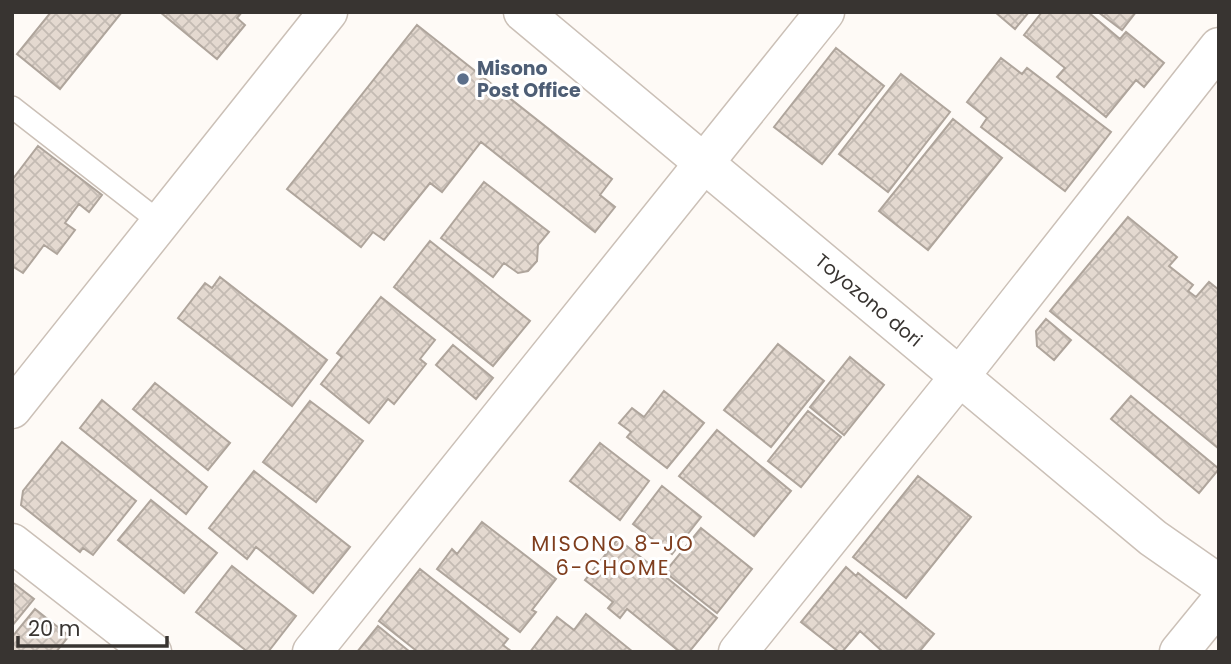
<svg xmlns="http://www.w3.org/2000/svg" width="1231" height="664" viewBox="0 0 1231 664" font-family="Poppins,sans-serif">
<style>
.building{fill:url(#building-cross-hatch);stroke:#afa59c;stroke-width:2}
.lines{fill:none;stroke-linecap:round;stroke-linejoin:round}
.lane-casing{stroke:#cbc0b7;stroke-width:24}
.street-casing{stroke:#cbc0b7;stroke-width:41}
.secondary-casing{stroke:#cbc0b7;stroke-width:41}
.primary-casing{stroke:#cbc0b7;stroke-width:41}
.lane{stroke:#fff;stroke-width:21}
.street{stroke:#fff;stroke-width:38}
.secondary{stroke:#fff;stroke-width:38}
.primary{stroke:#fff;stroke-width:38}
.service-dot{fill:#5c6f8a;stroke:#fff;stroke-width:2.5}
.labels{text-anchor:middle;stroke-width:6;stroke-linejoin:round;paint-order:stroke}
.service-label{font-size:19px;font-weight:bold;fill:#4e5e75;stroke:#fff;text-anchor:start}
.street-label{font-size:19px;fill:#383431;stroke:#fff}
.neighbourhood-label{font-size:21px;letter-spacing:2px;fill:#7f3e1e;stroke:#fff}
</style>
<defs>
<pattern id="building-cross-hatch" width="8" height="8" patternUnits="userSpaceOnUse" patternTransform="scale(1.75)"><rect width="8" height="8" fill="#e4d9d0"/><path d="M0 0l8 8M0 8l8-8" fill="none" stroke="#c4bbb3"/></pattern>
</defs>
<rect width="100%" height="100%" fill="#fefaf6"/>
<path class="building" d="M 51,12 L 122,12 L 60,89 L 17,54 Z
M 160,12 L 242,12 L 237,18 L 245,25 L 217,59 Z
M 995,12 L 1029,12 L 1015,29 Z
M 1042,12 L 1088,12 L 1120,39 L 1126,32 L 1164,63 L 1144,87 L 1136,80 L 1106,117 L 1057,77 L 1065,68 L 1024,35 Z
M 1098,12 L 1136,12 L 1122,30 Z
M 417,25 L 612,179 L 600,195 L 615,207 L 595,232 L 481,142 L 442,192 L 430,183 L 384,240 L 373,232 L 361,247 L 287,189 Z
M 836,48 L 884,86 L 822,164 L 774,127 Z
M 1001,58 L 1022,74 L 1027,68 L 1111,132 L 1065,191 L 981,127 L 987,118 L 967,102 Z
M 901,74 L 950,112 L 888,192 L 839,154 Z
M 953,119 L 1002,158 L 928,250 L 879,211 Z
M 38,146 L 102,195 L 89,212 L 79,204 L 65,223 L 75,230 L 57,254 L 44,245 L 23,273 L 12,266 L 12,180 Z
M 484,182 L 549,232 L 538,245 L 537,261 L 528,271 L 518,273 L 504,263 L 493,277 L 441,238 Z
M 1128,217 L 1177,257 L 1169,266 L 1193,285 L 1188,291 L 1196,297 L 1209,282 L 1219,290 L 1219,449 L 1050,311 Z
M 430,241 L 530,321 L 493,366 L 394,287 Z
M 220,277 L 327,360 L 292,406 L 178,318 L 205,283 L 212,288 Z
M 381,297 L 435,340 L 420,359 L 426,364 L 394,404 L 388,399 L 369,423 L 321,384 L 342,357 L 337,353 Z
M 1046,319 L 1071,340 L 1054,360 L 1037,346 L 1036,331 Z
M 778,344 L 824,381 L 771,447 L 724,410 Z
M 453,345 L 493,378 L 476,399 L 436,365 Z
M 850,357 L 884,385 L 844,435 L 810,407 Z
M 155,383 L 230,443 L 208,470 L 133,409 Z
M 664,391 L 704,423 L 667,468 L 627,437 L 631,432 L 619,423 L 632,408 L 644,417 Z
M 1131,396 L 1219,469 L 1199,493 L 1111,419 Z
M 102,400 L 207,487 L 186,514 L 80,428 Z
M 310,401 L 363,441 L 316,502 L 263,462 Z
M 808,411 L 841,437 L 801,487 L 768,461 Z
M 717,430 L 791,491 L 754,536 L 679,476 Z
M 62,442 L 136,501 L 93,555 L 83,548 L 80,552 L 21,505 L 23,491 Z
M 600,443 L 649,481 L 620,520 L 570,481 Z
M 254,471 L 350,547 L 313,593 L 256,547 L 247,559 L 209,528 Z
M 918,476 L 971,517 L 906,598 L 853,557 Z
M 662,486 L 701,517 L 672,554 L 633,524 Z
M 151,500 L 217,553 L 184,593 L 118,540 Z
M 482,522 L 556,579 L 532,610 L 536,612 L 520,632 L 437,569 L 452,549 L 457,554 Z
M 701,528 L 752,569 L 717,613 L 665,572 Z
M 618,539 L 717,618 L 689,652 L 680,652 L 627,609 L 620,618 L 608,608 L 613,602 L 585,580 Z
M 232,566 L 296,616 L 268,652 L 248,652 L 196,612 Z
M 846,567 L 856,576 L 858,573 L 934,634 L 919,652 L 883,652 L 860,631 L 842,652 L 839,652 L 801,622 Z
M 420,569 L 508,639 L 503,645 L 512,652 L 418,652 L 379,621 Z
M 12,582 L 34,599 L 12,626 Z
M 35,609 L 69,636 L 56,652 L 12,652 L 12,637 Z
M 586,614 L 633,652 L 530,652 L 557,617 L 574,630 Z
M 378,626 L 410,652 L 357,652 Z"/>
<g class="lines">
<g class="lane-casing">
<path id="lane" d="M 12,107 L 161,223"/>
</g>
<g class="street-casing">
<path id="street" d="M 12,543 L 152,652
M 312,652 L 825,12
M 738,652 L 960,376 L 1219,47"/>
</g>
<g class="secondary-casing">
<path id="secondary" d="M 523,12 L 1153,538 L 1219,584
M 12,409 L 328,12"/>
</g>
<g class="primary-casing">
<path id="primary" d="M 1179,652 L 1219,603"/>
</g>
<use href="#lane" class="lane"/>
<use href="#street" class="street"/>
<use href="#secondary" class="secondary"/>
<use href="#primary" class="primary"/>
</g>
<circle class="service-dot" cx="463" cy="79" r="7"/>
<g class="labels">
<g class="service-label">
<text x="477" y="75">Misono<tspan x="477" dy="22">Post Office</tspan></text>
</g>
<g class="street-label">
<text transform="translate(869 300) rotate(40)" y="7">Toyozono dori</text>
</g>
<g class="neighbourhood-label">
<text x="613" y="551">MISONO 8-JO<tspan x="613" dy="24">6-CHOME</tspan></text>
</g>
</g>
<rect width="1231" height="664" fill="none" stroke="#383431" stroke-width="28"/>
<path d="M18 636v10h149v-10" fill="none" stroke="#383431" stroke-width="3.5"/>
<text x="28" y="636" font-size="21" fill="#383431" stroke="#ffffff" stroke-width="5" paint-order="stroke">20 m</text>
</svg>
